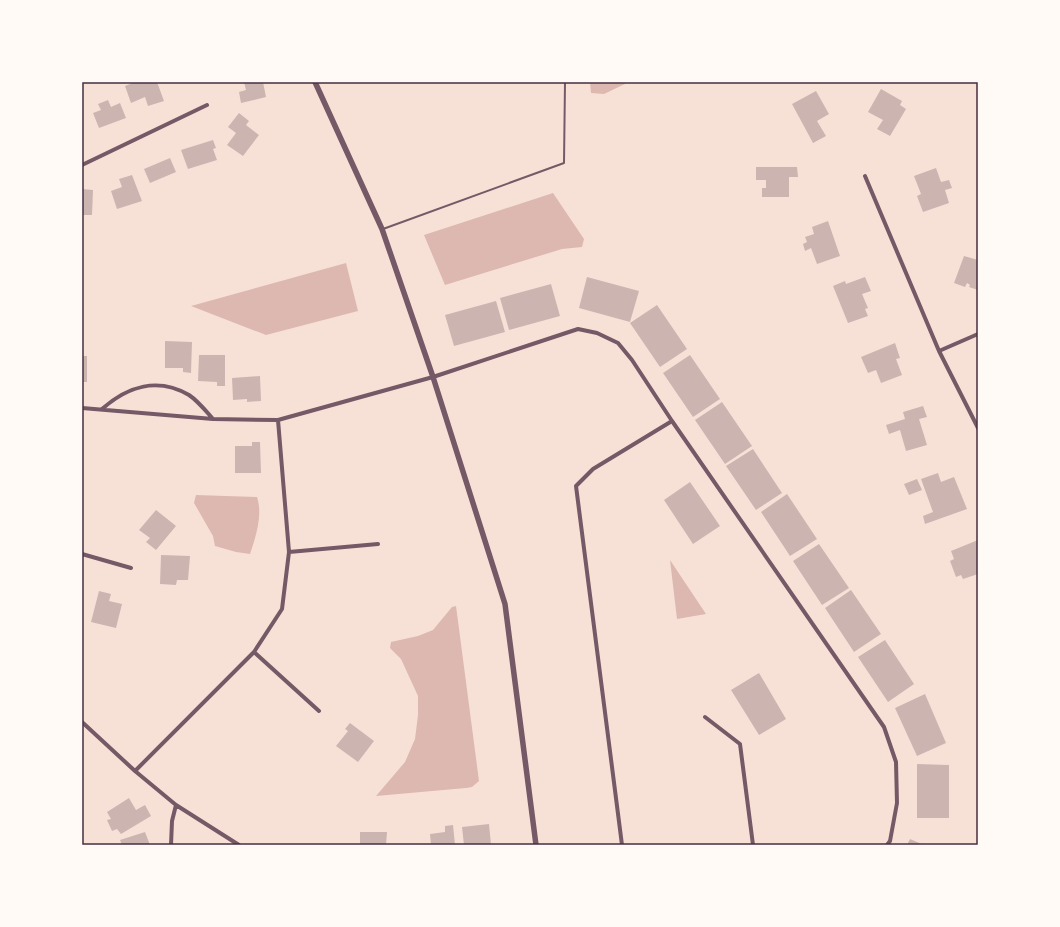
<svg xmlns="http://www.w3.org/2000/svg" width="1060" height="927" viewBox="0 0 1060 927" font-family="Poppins,sans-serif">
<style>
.water{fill:#dcb8b0}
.building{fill:#ccb4b1}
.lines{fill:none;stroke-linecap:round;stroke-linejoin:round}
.service{stroke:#755966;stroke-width:2}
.minor{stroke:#755966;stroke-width:4}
.tertiary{stroke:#755966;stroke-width:5.5}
.neatline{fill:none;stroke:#4a2c40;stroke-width:1.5}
</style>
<rect width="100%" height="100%" fill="#f7e1d7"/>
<path class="water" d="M 590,82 L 629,82 L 604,94 L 591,93 Z
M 553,193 L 584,239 L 582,247 L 562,249 L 445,285 L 424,235 Z
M 346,263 L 358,311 L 266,335 L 191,306 Z
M 196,495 L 257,497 C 263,515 256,536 250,554 L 236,552 L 215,546 L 213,536 L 194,503 Z
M 670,560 L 706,614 L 677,619 Z
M 456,606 L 479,781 L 472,787 L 466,788 L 376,796 L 405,762 L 415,739 L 418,715 L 418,696 L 401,659 L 390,648 L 391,642 L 418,636 L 433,630 L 452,607 Z"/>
<path class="building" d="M 135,82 L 157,82 L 164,101 L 148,106 L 145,97 L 131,103 L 125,86 Z
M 244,82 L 263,82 L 266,97 L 241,103 L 239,92 L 246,90 Z
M 881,89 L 902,101 L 900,105 L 906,109 L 890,136 L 877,129 L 883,120 L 868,112 Z
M 816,91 L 829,114 L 817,121 L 826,136 L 813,143 L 792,104 Z
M 108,100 L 111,107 L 120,103 L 126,118 L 99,128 L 93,113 L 101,110 L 98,104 Z
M 239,113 L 249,121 L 246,125 L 259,135 L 243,156 L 227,145 L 236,133 L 228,127 Z
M 213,140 L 216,148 L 213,149 L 217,160 L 188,169 L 181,150 Z
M 170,158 L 176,172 L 150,183 L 144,169 Z
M 756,167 L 797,167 L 798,177 L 789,177 L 789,197 L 762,197 L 762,188 L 766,188 L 766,180 L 756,180 Z
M 936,168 L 941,182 L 949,180 L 952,188 L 945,190 L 949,203 L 923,212 L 917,196 L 921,194 L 914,176 Z
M 132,175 L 142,201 L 117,209 L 111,191 L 122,187 L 119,179 Z
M 82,189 L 93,190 L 92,215 L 82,215 Z
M 828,221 L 840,256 L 817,264 L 811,248 L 805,251 L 803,244 L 807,242 L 805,237 L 814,234 L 812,227 Z
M 964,256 L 978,260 L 978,290 L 969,287 L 970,285 L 967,283 L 965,287 L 954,283 Z
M 587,277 L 639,291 L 630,322 L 579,308 Z
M 865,277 L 871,291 L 862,294 L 868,308 L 865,309 L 868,316 L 848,323 L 833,286 L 845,281 L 846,284 Z
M 551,284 L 560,316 L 509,330 L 500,298 Z
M 496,301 L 505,332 L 454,346 L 445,315 Z
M 657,305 L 687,349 L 660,367 L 630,323 Z
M 165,341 L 192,342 L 191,373 L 183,372 L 183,368 L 165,368 Z
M 895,343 L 900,358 L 896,359 L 902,375 L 881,383 L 876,370 L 868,373 L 861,357 Z
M 199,355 L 225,355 L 225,386 L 217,386 L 217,382 L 198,381 Z
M 690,355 L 720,399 L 693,417 L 663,373 Z
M 82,356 L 87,356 L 87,382 L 82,382 Z
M 260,376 L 261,401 L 247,402 L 247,399 L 233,400 L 232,378 Z
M 722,402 L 752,446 L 725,464 L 695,420 Z
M 923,406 L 927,417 L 919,419 L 927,445 L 906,451 L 900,430 L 889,434 L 886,425 L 905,419 L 903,412 Z
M 252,442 L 260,442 L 261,473 L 235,473 L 235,446 L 252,446 Z
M 753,449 L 782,493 L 756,510 L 726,466 Z
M 938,473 L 941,482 L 954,477 L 967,509 L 925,524 L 923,516 L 933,512 L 921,479 Z
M 917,479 L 922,490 L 909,495 L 904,484 Z
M 690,482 L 720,526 L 693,544 L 664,500 Z
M 787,494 L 817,539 L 790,556 L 761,512 Z
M 156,510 L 176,526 L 156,550 L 146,542 L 150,538 L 139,530 Z
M 978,540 L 978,574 L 963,579 L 961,575 L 956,577 L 950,561 L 954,559 L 951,551 Z
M 819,544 L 849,588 L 822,605 L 793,561 Z
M 161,555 L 190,556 L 188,580 L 177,580 L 176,585 L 160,584 Z
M 851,590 L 881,634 L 854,652 L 825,608 Z
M 99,591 L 111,594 L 109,601 L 122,604 L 116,628 L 91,622 Z
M 885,640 L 914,684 L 888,702 L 858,657 Z
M 759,673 L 786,719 L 759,735 L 731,690 Z
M 925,694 L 946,743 L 917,756 L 895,708 Z
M 350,723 L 374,741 L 358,762 L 336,746 L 348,731 L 345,729 Z
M 917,764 L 949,765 L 949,818 L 917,818 Z
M 129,798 L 136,810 L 145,805 L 151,816 L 121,834 L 117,829 L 112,831 L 107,820 L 111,819 L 107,812 Z
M 489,824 L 491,845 L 464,845 L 462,827 Z
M 453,825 L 455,845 L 431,845 L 430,834 L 445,832 L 445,826 Z
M 145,832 L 150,845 L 122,845 L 120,840 Z
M 360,832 L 387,832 L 386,845 L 360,845 Z
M 910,839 L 924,845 L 907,845 Z"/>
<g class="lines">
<path class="service" d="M 383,229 L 564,163 L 565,82"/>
<path class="minor" d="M 82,165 L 207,105
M 865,176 L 939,351 L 978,428
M 939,351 L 978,334
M 82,408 L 213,419 L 278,420 L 433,377 L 578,329 L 597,333 L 618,343 L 632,360 L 672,421 L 884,727 L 896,762 L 897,803 L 890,841 L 887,845
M 102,409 C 128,386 158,377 189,395 C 198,401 206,411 213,419
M 289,552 L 378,544
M 82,554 L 131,568
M 254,652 L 319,711
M 705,717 L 740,744 L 753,845
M 82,722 L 135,771 L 176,805 L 239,845
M 135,771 L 254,652 L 282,609 L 289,552 L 278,420
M 171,845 L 172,821 L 176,805
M 622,845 L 576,486 L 593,469 L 672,421"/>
<path class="tertiary" d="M 315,82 L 382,229 L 433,377 L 505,604 L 536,845"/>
</g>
<rect width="1060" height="927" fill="none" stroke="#fffaf5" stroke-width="166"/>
<rect x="83" y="83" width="894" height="761" class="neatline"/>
</svg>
